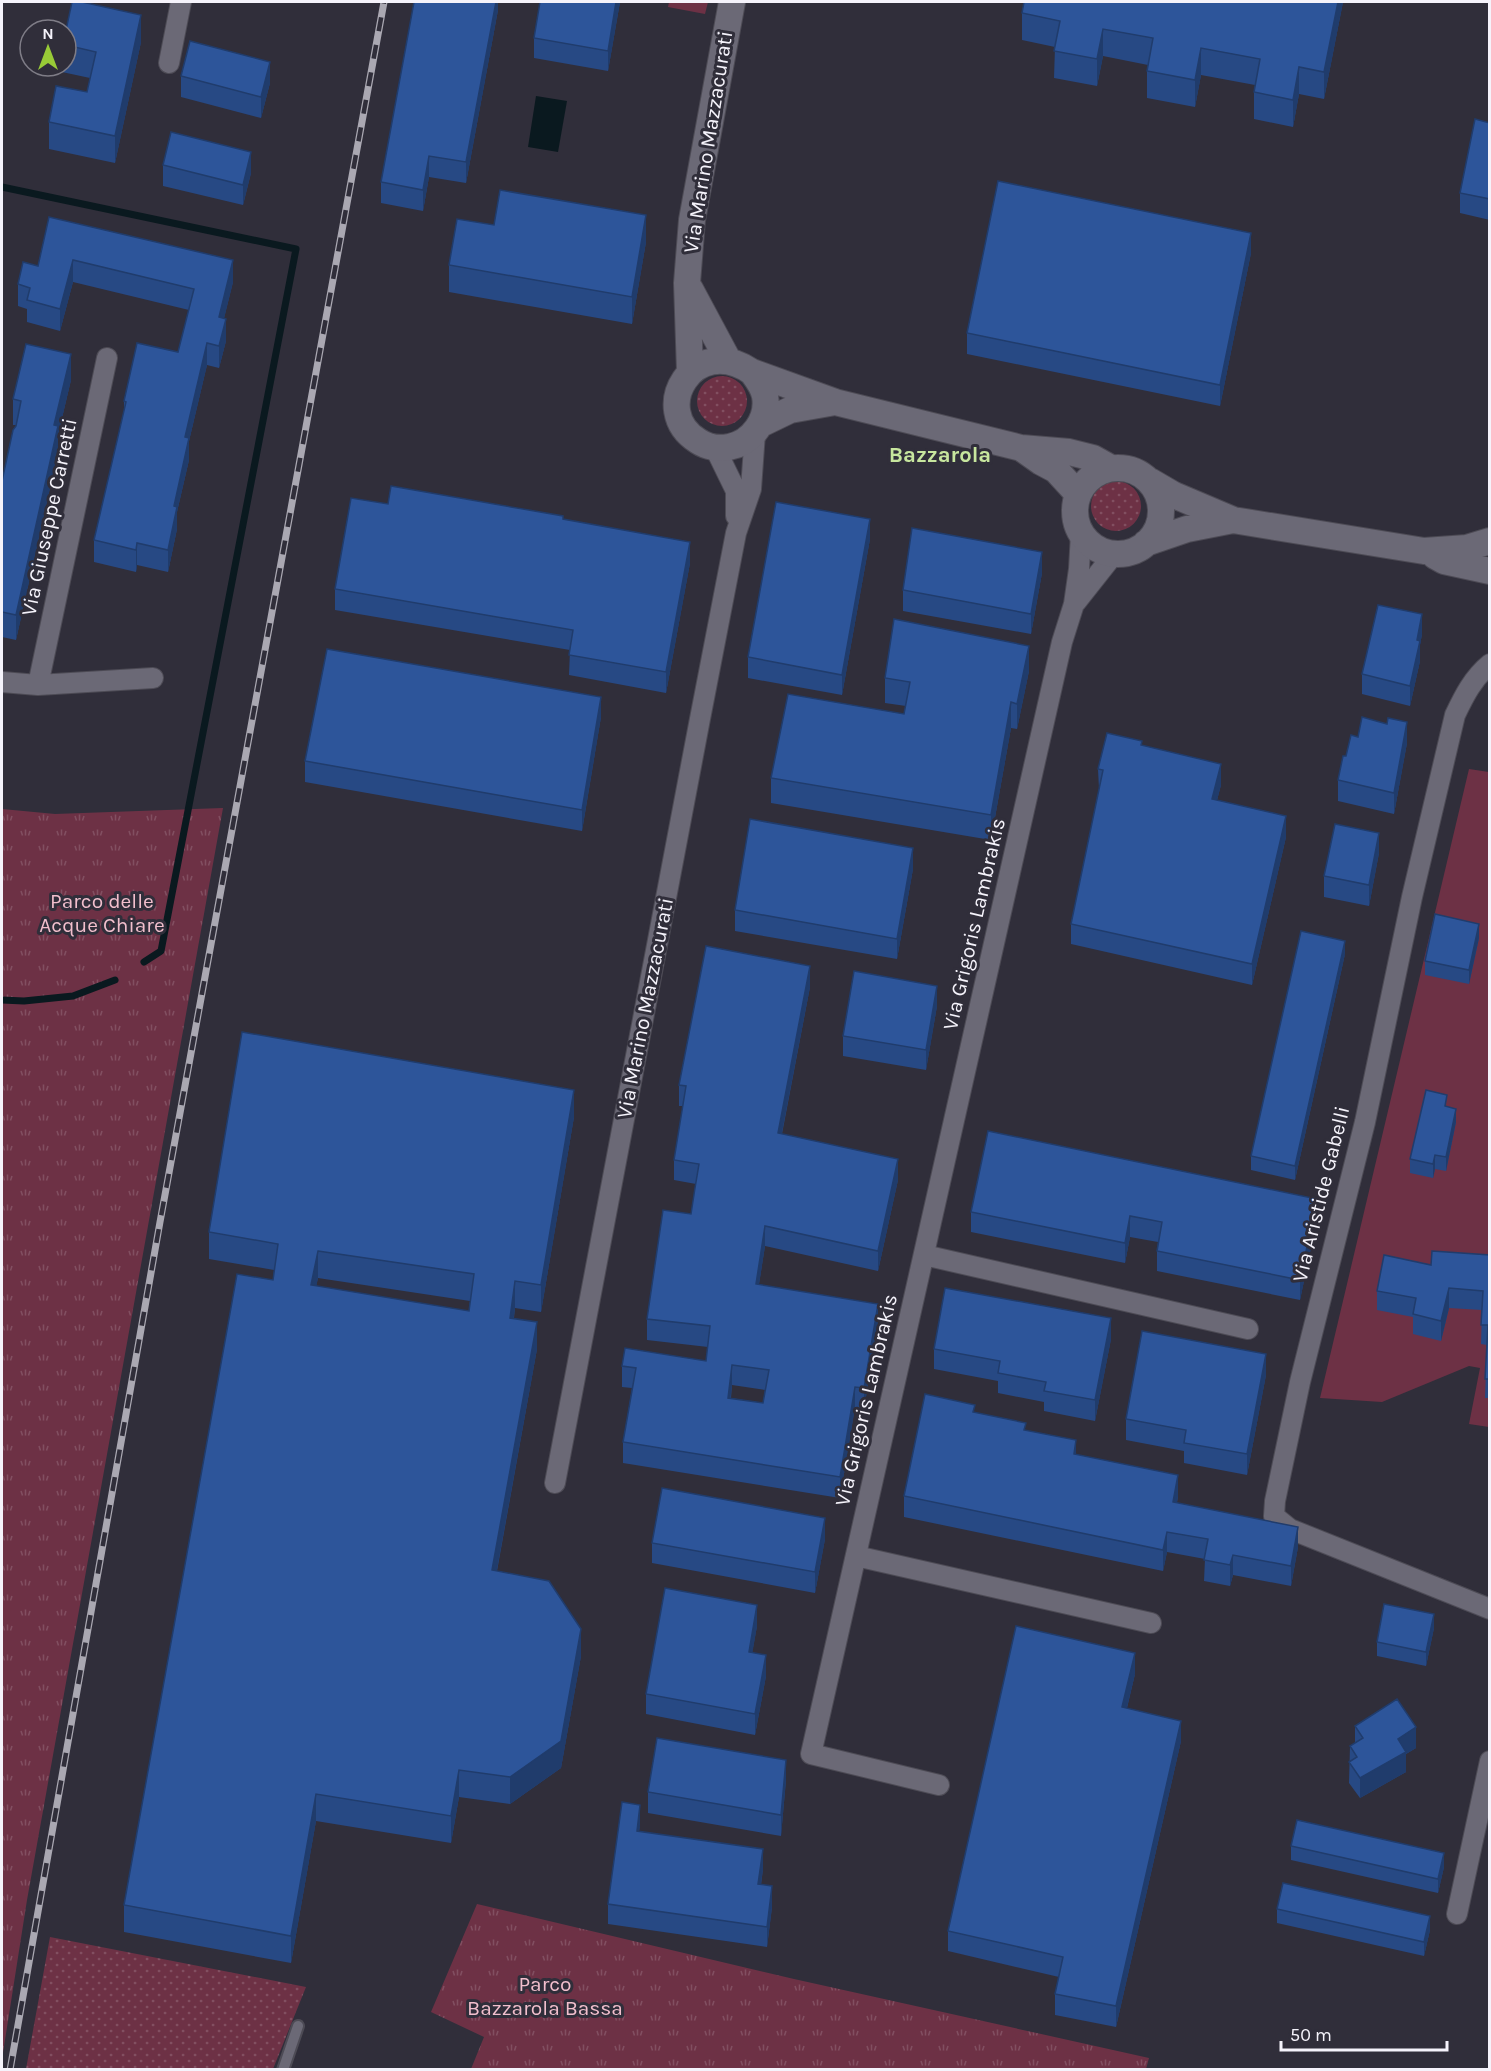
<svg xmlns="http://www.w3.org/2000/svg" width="1491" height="2071" viewBox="0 0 1491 2071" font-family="Karla,sans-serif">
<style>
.grass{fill:url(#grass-dots)}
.park{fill:url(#park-tufts)}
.garden{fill:#6d3145}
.water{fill:#0a191f}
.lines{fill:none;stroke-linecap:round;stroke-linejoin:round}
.stream{stroke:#0a191f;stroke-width:7}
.service-casing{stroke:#4d4b55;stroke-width:14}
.minor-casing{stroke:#4d4b55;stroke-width:22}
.tertiary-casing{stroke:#4d4b55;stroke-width:28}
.service{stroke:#6b6976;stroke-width:10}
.minor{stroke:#6b6976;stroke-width:20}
.tertiary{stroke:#6b6976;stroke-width:26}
.rail-casing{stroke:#aaa8b2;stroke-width:7}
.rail{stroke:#302e3a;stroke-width:4.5;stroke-dasharray:14;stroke-linecap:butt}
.wall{fill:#274984;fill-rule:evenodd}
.shaded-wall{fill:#203c6c}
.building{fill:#2d559a;stroke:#203c6c;stroke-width:1.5;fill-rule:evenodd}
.labels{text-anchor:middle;stroke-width:6;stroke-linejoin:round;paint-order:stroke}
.street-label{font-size:21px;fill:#f5f3fb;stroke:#302e3a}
.park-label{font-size:21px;fill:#f2bfcd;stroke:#302e3a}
.neighbourhood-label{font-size:22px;font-weight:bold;fill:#c7e69e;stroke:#302e3a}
</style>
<defs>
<pattern id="grass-dots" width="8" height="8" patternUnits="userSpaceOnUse" patternTransform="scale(1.5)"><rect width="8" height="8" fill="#6d3145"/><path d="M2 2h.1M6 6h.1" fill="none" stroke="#824f61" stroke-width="1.8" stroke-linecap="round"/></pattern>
<pattern id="park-tufts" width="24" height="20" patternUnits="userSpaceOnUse" patternTransform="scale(1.5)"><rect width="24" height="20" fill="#6d3145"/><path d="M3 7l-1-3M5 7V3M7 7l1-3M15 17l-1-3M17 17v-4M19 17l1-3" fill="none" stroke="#824f61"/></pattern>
</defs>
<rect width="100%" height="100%" fill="#302e3a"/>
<path class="grass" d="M697 401a25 25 0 1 1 50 0a25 25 0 1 1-50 0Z
M1091 506a25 25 0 1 1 50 0a25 25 0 1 1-50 0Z
M 50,1937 L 306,1987 L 273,2069 L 26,2069 Z"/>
<path class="park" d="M 223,808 L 27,1900 L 2,2059 L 2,809 L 55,814 Z
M 477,1904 L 794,1979 L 1149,2058 L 1146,2069 L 471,2069 L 484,2037 L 431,2012 Z"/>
<path class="garden" d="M 669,2 L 708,2 L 705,14 L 668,7 Z
M 1469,769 L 1489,772 L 1489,1427 L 1469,1424 L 1480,1368 L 1469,1366 L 1382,1402 L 1320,1398 Z"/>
<path class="water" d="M 536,96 L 567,101 L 558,152 L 528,147 Z"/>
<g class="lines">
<path class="stream" d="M 2,187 L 296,249 L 161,951 L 144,962
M 2,1000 L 24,1001 L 73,996 L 115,980"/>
<g class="service-casing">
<path id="service" d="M 283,2070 L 298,2026"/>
</g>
<g class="minor-casing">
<path id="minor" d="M 169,63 L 181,2
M 715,448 L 736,491 L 736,516
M 1076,602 L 1114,554
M 1490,664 C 1473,678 1464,696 1455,715 L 1412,897 L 1365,1122 L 1300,1382 L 1275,1501 L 1274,1516 L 1290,1529 L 1490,1609
M 2,682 L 38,685 L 153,678
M 38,685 L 107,358
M 924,1255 L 1248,1329
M 555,1483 L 699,724 L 736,533 L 751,489 L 755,433
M 856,1556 L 1151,1623
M 939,1785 L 811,1754 L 1062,642 L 1074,604 L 1079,569 L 1081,533
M 1457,1914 L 1490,1761"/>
</g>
<g class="tertiary-casing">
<path id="tertiary" d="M 690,289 L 728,360
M 690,372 L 687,283 L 692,220 L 732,2
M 752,372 C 757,379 763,386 765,396 C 769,419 752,443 729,447 C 719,449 707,447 698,441 C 648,410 694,332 752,372 L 835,402 L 1021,448 L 1069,452 L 1093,458 L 1111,468
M 761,424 L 790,410 L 835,402
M 1024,450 L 1041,462 L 1056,470 L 1078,494
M1075 511a43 43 0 1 1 86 0a43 43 0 1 1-86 0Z
M 1150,481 L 1174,495 L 1233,520 L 1424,551 L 1467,548 L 1490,541
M 1146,543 L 1187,529 L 1233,520
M 1435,556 L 1444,561 L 1490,571"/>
</g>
<use href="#service" class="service"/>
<use href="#minor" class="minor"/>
<use href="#tertiary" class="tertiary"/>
<g class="rail-casing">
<path id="rail" d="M 10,2070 L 160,1222 L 384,2"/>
</g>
<use href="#rail" class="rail"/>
</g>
<path class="wall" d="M 498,2 L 498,10 L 466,183 L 429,177 L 423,211 L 381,203 L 381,182 Z
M 540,2 L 620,2 L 608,71 L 534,58 L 534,38 Z
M 1343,2 L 1324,99 L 1299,94 L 1293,127 L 1254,119 L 1254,92 L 1255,85 L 1201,75 L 1195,107 L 1147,98 L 1147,71 L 1148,65 L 1103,56 L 1097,86 L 1054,78 L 1055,47 L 1022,40 L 1022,13 Z
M 66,30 L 141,42 L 115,163 L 49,149 L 49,122 L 87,92 L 90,78 L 62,72 L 62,66 L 66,66 Z
M 181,76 L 270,83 L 261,118 L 181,97 Z
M 1490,123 L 1490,220 L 1460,213 L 1460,193 Z
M 163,165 L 251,173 L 243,205 L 163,186 Z
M 49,217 L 233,282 L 224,318 L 226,341 L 219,368 L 207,365 L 189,441 L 189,460 L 177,512 L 177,529 L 168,572 L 137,565 L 136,572 L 94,562 L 94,540 L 124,413 L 124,401 L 178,352 L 189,310 L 73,282 L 60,331 L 27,322 L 27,309 L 18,306 L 18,284 L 38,266 Z
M 494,225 L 646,242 L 632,324 L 449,292 L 449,265 Z
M 1251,253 L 1220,406 L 967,354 L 967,333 Z
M 71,380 L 58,435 L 58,452 L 16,640 L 2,637 L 2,481 L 16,425 L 13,425 L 13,399 Z
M 388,504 L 563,519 L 690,563 L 666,693 L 569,675 L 570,650 L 335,610 L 335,589 Z
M 870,539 L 842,695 L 748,678 L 748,657 Z
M 1042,573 L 1031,634 L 903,611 L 903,590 Z
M 1422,634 L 1420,645 L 1420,661 L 1410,706 L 1362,694 L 1362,674 Z
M 1029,671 L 1017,729 L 1011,728 L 991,840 L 771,803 L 771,778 L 904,714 L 906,706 L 885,703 L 885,678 Z
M 601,717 L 582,831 L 305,782 L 305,761 Z
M 1358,737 L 1407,743 L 1394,814 L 1338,801 L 1338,780 L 1346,756 Z
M 1142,746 L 1221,785 L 1217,800 L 1286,837 L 1252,985 L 1071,944 L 1071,924 L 1099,789 L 1098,769 Z
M 1379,853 L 1369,906 L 1324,897 L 1324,876 Z
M 913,869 L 897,959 L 735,931 L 735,910 Z
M 1479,938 L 1469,984 L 1425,975 L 1425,961 Z
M 1345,954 L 1295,1180 L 1251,1170 L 1251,1156 Z
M 810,987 L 782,1134 L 898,1180 L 878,1271 L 765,1246 L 759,1284 L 878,1324 L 864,1409 L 855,1407 L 840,1498 L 623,1463 L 623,1442 L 632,1388 L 622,1387 L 622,1366 L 706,1361 L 708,1347 L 647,1340 L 647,1319 L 691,1214 L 696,1184 L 674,1180 L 674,1160 L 683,1106 L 679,1106 L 679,1085 ZM 732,1385 L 765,1390 L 763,1403 L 731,1398 Z
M 937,1006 L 926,1070 L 843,1056 L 843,1036 Z
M 1447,1107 L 1456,1122 L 1446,1171 L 1435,1169 L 1433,1178 L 1410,1173 L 1410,1159 Z
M 574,1117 L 541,1312 L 515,1308 L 514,1318 L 537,1349 L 497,1571 L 581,1656 L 561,1768 L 510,1804 L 459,1797 L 451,1843 L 316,1821 L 291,1963 L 124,1932 L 124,1905 L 273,1280 L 274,1270 L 209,1259 L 209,1232 ZM 318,1278 L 470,1301 L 469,1311 L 316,1286 Z
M 971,1212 L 1317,1219 L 1300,1300 L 1157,1271 L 1157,1251 L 1158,1242 L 1130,1237 L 1125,1263 L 971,1232 Z
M 1490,1255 L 1490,1398 L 1485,1398 L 1487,1345 L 1481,1344 L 1482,1310 L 1449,1308 L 1441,1341 L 1413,1334 L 1413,1317 L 1377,1310 L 1377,1291 L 1431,1265 Z
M 1111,1339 L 1095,1421 L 1044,1411 L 1044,1402 L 998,1393 L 998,1381 L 934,1369 L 934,1349 Z
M 1266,1375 L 1247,1475 L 1184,1463 L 1184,1451 L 1126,1440 L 1126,1419 Z
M 975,1413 L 1026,1430 L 1076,1454 L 1178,1496 L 1177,1503 L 1298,1547 L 1291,1586 L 1233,1575 L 1230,1586 L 1204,1581 L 1205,1559 L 1167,1552 L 1163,1571 L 904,1517 L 904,1496 Z
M 825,1539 L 815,1593 L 652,1563 L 652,1543 Z
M 757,1626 L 752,1653 L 766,1676 L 755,1735 L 646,1714 L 646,1694 Z
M 1434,1628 L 1426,1666 L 1377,1656 L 1377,1642 Z
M 1135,1674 L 1127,1708 L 1181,1741 L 1116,2027 L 1055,2015 L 1055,1994 L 1059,1977 L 948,1951 L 948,1931 Z
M 1355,1726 L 1416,1748 L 1406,1754 L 1406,1772 L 1360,1798 L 1349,1783 L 1350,1746 L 1355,1743 Z
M 786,1780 L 781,1836 L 648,1813 L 648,1792 Z
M 640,1825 L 639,1831 L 763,1869 L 761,1885 L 772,1907 L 767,1947 L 608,1924 L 608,1904 Z
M 1291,1846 L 1444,1867 L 1438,1893 L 1291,1860 Z
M 1277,1909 L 1430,1930 L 1424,1956 L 1277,1923 Z"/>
<path class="shaded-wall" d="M 496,2 L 498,2 L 498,10 L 466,183 L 466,162 Z
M 616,2 L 620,2 L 608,71 L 608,51 Z
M 1338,2 L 1343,2 L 1324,99 L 1324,72 Z
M 141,15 L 141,42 L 115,163 L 115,136 Z
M 1103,29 L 1103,56 L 1097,86 L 1097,59 Z
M 1201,48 L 1201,75 L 1195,107 L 1195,80 Z
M 270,62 L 270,83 L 261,118 L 261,97 Z
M 1299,67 L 1299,94 L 1293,127 L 1293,100 Z
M 251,152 L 251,173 L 243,205 L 243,185 Z
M 429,156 L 429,177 L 423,211 L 423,190 Z
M 646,215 L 646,242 L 632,324 L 632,297 Z
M 1251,233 L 1251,253 L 1220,406 L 1220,385 Z
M 73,260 L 73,282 L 60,331 L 60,309 Z
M 233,260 L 233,282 L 219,339 L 219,317 Z
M 226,319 L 226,341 L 219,368 L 219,346 Z
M 207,343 L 207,365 L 189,441 L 189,460 L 177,512 L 177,529 L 168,572 L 168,550 L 185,437 Z
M 71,354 L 71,380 L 58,435 L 58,452 L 16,640 L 16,615 L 54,425 Z
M 870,519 L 870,539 L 842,695 L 842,675 Z
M 690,542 L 690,563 L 666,693 L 666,672 Z
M 137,543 L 137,565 L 136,572 L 136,550 Z
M 1042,552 L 1042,573 L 1031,634 L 1031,614 Z
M 1422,614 L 1422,634 L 1420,645 L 1420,661 L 1410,706 L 1410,686 L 1417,640 Z
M 1029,646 L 1029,671 L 1017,729 L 1017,704 Z
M 601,697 L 601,717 L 582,831 L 582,810 Z
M 1011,702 L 1011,728 L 991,840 L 991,815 Z
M 1407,722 L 1407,743 L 1394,814 L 1394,793 Z
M 1221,764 L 1221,785 L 1212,820 L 1212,799 Z
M 1286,816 L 1286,837 L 1252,985 L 1252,964 Z
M 1379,833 L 1379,853 L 1369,906 L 1369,885 Z
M 913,848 L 913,869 L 897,959 L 897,939 Z
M 1479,924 L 1479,938 L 1469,984 L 1469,970 Z
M 1345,941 L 1345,954 L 1295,1180 L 1295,1166 Z
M 810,966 L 810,987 L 778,1153 L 778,1133 Z
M 937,986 L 937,1006 L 926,1070 L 926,1050 Z
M 574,1090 L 574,1117 L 541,1312 L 541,1285 Z
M 1456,1109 L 1456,1122 L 1446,1171 L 1446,1157 Z
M 1435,1155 L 1435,1169 L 1433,1178 L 1433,1164 Z
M 898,1159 L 898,1180 L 878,1271 L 878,1251 Z
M 1317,1199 L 1317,1219 L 1300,1300 L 1300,1280 Z
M 1130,1216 L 1130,1237 L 1125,1263 L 1125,1243 Z
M 765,1226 L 765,1246 L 756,1304 L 756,1284 Z
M 318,1251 L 318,1278 L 311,1312 L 311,1285 Z
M 515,1281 L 515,1308 L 510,1345 L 510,1318 Z
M 1449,1288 L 1449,1308 L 1441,1341 L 1441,1321 Z
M 878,1304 L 878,1324 L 864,1409 L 864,1388 Z
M 1111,1318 L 1111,1339 L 1095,1421 L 1095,1400 Z
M 537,1322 L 537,1349 L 492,1597 L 492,1570 Z
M 1266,1354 L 1266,1375 L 1247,1475 L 1247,1454 Z
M 732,1365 L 732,1385 L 728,1418 L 728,1398 Z
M 855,1387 L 855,1407 L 840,1498 L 840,1477 Z
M 1076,1440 L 1076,1461 L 1074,1454 Z
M 1178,1475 L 1178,1496 L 1173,1523 L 1173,1502 Z
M 825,1518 L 825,1539 L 815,1593 L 815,1572 Z
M 1298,1527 L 1298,1547 L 1291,1586 L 1291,1566 Z
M 1167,1532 L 1167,1552 L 1163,1571 L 1163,1550 Z
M 1233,1555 L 1233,1575 L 1230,1586 L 1230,1565 Z
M 757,1605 L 757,1626 L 749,1673 L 749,1652 Z
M 1434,1614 L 1434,1628 L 1426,1666 L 1426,1652 Z
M 581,1629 L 581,1656 L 561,1768 L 510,1804 L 510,1777 Z
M 1135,1653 L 1135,1674 L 1122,1728 L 1122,1707 Z
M 766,1655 L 766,1676 L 755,1735 L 755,1714 Z
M 1181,1721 L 1181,1741 L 1116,2027 L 1116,2006 Z
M 1416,1727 L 1416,1748 L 1406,1754 L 1406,1772 L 1360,1798 L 1360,1778 L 1398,1739 Z
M 786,1760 L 786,1780 L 781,1836 L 781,1815 Z
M 459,1770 L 459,1797 L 451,1843 L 451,1816 Z
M 316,1794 L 316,1821 L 291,1963 L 291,1936 Z
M 640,1805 L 640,1825 L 637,1851 L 637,1831 Z
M 763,1849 L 763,1869 L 758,1905 L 758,1884 Z
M 1444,1853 L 1444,1867 L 1438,1893 L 1438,1879 Z
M 772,1886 L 772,1907 L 767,1947 L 767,1927 Z
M 1430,1916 L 1430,1930 L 1424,1956 L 1424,1942 Z"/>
<path class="building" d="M 72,2 L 82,2 L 141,15 L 115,136 L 49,122 L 56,86 L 87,92 L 96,52 L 66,45 L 66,30 Z
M 414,2 L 496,2 L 466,162 L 429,156 L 423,190 L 381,182 Z
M 540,2 L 616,2 L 608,51 L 534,38 Z
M 1024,2 L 1338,2 L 1324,72 L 1299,67 L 1293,100 L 1254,92 L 1260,59 L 1201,48 L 1195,80 L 1147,71 L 1153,38 L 1103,29 L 1097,59 L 1054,51 L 1060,21 L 1022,13 Z
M 190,41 L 270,62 L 261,97 L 181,76 Z
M 1475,119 L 1490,123 L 1490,199 L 1460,193 Z
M 171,132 L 251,152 L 243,185 L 163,165 Z
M 998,181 L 1251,233 L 1220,385 L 967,333 Z
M 500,190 L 646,215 L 632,297 L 449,265 L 457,219 L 494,225 Z
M 49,217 L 233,260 L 219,317 L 226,319 L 219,346 L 207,343 L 185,437 L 189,438 L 174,506 L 177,507 L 168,550 L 137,543 L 136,550 L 94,540 L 126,402 L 124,401 L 137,343 L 178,352 L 194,289 L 73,260 L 60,309 L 27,300 L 30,288 L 18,284 L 23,262 L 38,266 Z
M 26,344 L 71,354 L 54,425 L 58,426 L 16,615 L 2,612 L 2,481 L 13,430 L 16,426 L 21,401 L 13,399 Z
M 391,486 L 563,516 L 563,519 L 690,542 L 666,672 L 569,655 L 573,630 L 335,589 L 351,498 L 388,504 Z
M 776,502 L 870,519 L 842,675 L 748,657 Z
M 912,528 L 1042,552 L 1031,614 L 903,590 Z
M 1378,605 L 1422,614 L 1417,640 L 1420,641 L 1410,686 L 1362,674 Z
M 894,619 L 1029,646 L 1017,704 L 1011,702 L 991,815 L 771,778 L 788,694 L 904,714 L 910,682 L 885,678 Z
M 327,649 L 601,697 L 582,810 L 305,761 Z
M 1362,717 L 1387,724 L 1388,718 L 1407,722 L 1394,793 L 1338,780 L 1343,756 L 1346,756 L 1351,735 L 1358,737 Z
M 1107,733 L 1142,741 L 1141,745 L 1221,764 L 1212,799 L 1286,816 L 1252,964 L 1071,924 L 1103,770 L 1098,769 Z
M 750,819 L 913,848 L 897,939 L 735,910 Z
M 1335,824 L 1379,833 L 1369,885 L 1324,876 Z
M 1435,914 L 1479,924 L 1469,970 L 1425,961 Z
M 1301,931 L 1345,941 L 1295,1166 L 1251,1156 Z
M 706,946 L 810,966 L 778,1133 L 898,1159 L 878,1251 L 765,1226 L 756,1284 L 878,1304 L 864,1388 L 855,1387 L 840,1477 L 623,1442 L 636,1368 L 622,1366 L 625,1348 L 706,1361 L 710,1326 L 647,1319 L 663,1210 L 691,1214 L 695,1188 L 699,1164 L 674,1160 L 686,1086 L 679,1085 ZM 732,1365 L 769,1370 L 763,1403 L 728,1398 Z
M 854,971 L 937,986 L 926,1050 L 843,1036 Z
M 242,1032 L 574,1090 L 541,1285 L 515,1281 L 510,1318 L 537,1322 L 492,1570 L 549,1581 L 581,1629 L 561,1741 L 510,1777 L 459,1770 L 451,1816 L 316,1794 L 291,1936 L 124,1905 L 237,1274 L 273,1280 L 278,1244 L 209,1232 ZM 318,1251 L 474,1274 L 469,1311 L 311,1285 Z
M 1426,1090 L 1447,1095 L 1445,1106 L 1456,1109 L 1446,1157 L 1435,1155 L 1433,1164 L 1410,1159 Z
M 988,1131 L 1317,1199 L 1300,1280 L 1157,1251 L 1162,1222 L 1130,1216 L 1125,1243 L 971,1212 Z
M 1432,1251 L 1490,1255 L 1490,1379 L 1485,1379 L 1488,1325 L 1481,1325 L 1483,1291 L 1449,1288 L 1441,1321 L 1413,1314 L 1416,1298 L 1377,1291 L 1384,1255 L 1431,1265 Z
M 945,1288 L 1111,1318 L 1095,1400 L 1044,1391 L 1046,1382 L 998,1373 L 1000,1361 L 934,1349 Z
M 1142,1331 L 1266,1354 L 1247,1454 L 1184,1443 L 1186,1430 L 1126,1419 Z
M 925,1394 L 975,1405 L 973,1412 L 1026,1423 L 1024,1430 L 1076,1440 L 1074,1454 L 1178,1475 L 1173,1502 L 1298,1527 L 1291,1566 L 1233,1555 L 1230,1565 L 1204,1560 L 1208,1539 L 1167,1532 L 1163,1550 L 904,1496 Z
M 662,1488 L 825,1518 L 815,1572 L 652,1543 Z
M 665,1588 L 757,1605 L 749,1652 L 766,1655 L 755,1714 L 646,1694 Z
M 1384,1604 L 1434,1614 L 1426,1652 L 1377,1642 Z
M 1016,1626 L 1135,1653 L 1122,1707 L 1181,1721 L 1116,2006 L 1055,1994 L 1063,1957 L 948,1931 Z
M 1397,1699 L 1416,1727 L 1398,1739 L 1406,1752 L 1360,1778 L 1349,1762 L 1357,1757 L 1350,1746 L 1363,1738 L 1355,1726 Z
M 657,1738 L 786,1760 L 781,1815 L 648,1792 Z
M 622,1802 L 640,1805 L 637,1831 L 763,1849 L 758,1884 L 772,1886 L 767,1927 L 608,1904 Z
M 1297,1820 L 1444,1853 L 1438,1879 L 1291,1846 Z
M 1283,1883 L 1430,1916 L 1424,1942 L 1277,1909 Z"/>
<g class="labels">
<g class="street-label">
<text transform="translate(708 142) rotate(-81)" y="7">Via Marino Mazzacurati</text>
<text transform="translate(49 517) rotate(-78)" y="7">Via Giuseppe Carretti</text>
<text transform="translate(974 924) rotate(-77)" y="7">Via Grigoris Lambrakis</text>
<text transform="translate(645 1008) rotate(-79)" y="7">Via Marino Mazzacurati</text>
<text transform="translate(1321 1194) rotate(-76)" y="7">Via Aristide Gabelli</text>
<text transform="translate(866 1400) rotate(-77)" y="7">Via Grigoris Lambrakis</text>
</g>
<g class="park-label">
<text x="102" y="908">Parco delle<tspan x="102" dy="24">Acque Chiare</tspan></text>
<text x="545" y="1991">Parco<tspan x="545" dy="24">Bazzarola Bassa</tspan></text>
</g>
<g class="neighbourhood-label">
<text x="940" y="462">Bazzarola</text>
</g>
</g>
<rect width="1491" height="2071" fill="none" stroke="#f5f3fb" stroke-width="6"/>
<g transform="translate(48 48)"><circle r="28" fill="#302e3a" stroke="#7f7d87" stroke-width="1.5"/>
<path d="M0-4.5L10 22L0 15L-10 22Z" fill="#98cb37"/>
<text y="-9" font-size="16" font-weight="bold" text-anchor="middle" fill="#f5f3fb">N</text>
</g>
<path d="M1281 2041v9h166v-9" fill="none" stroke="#f5f3fb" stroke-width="3"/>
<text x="1290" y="2041" font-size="18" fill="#f5f3fb" stroke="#302e3a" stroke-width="4.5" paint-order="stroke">50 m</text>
</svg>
